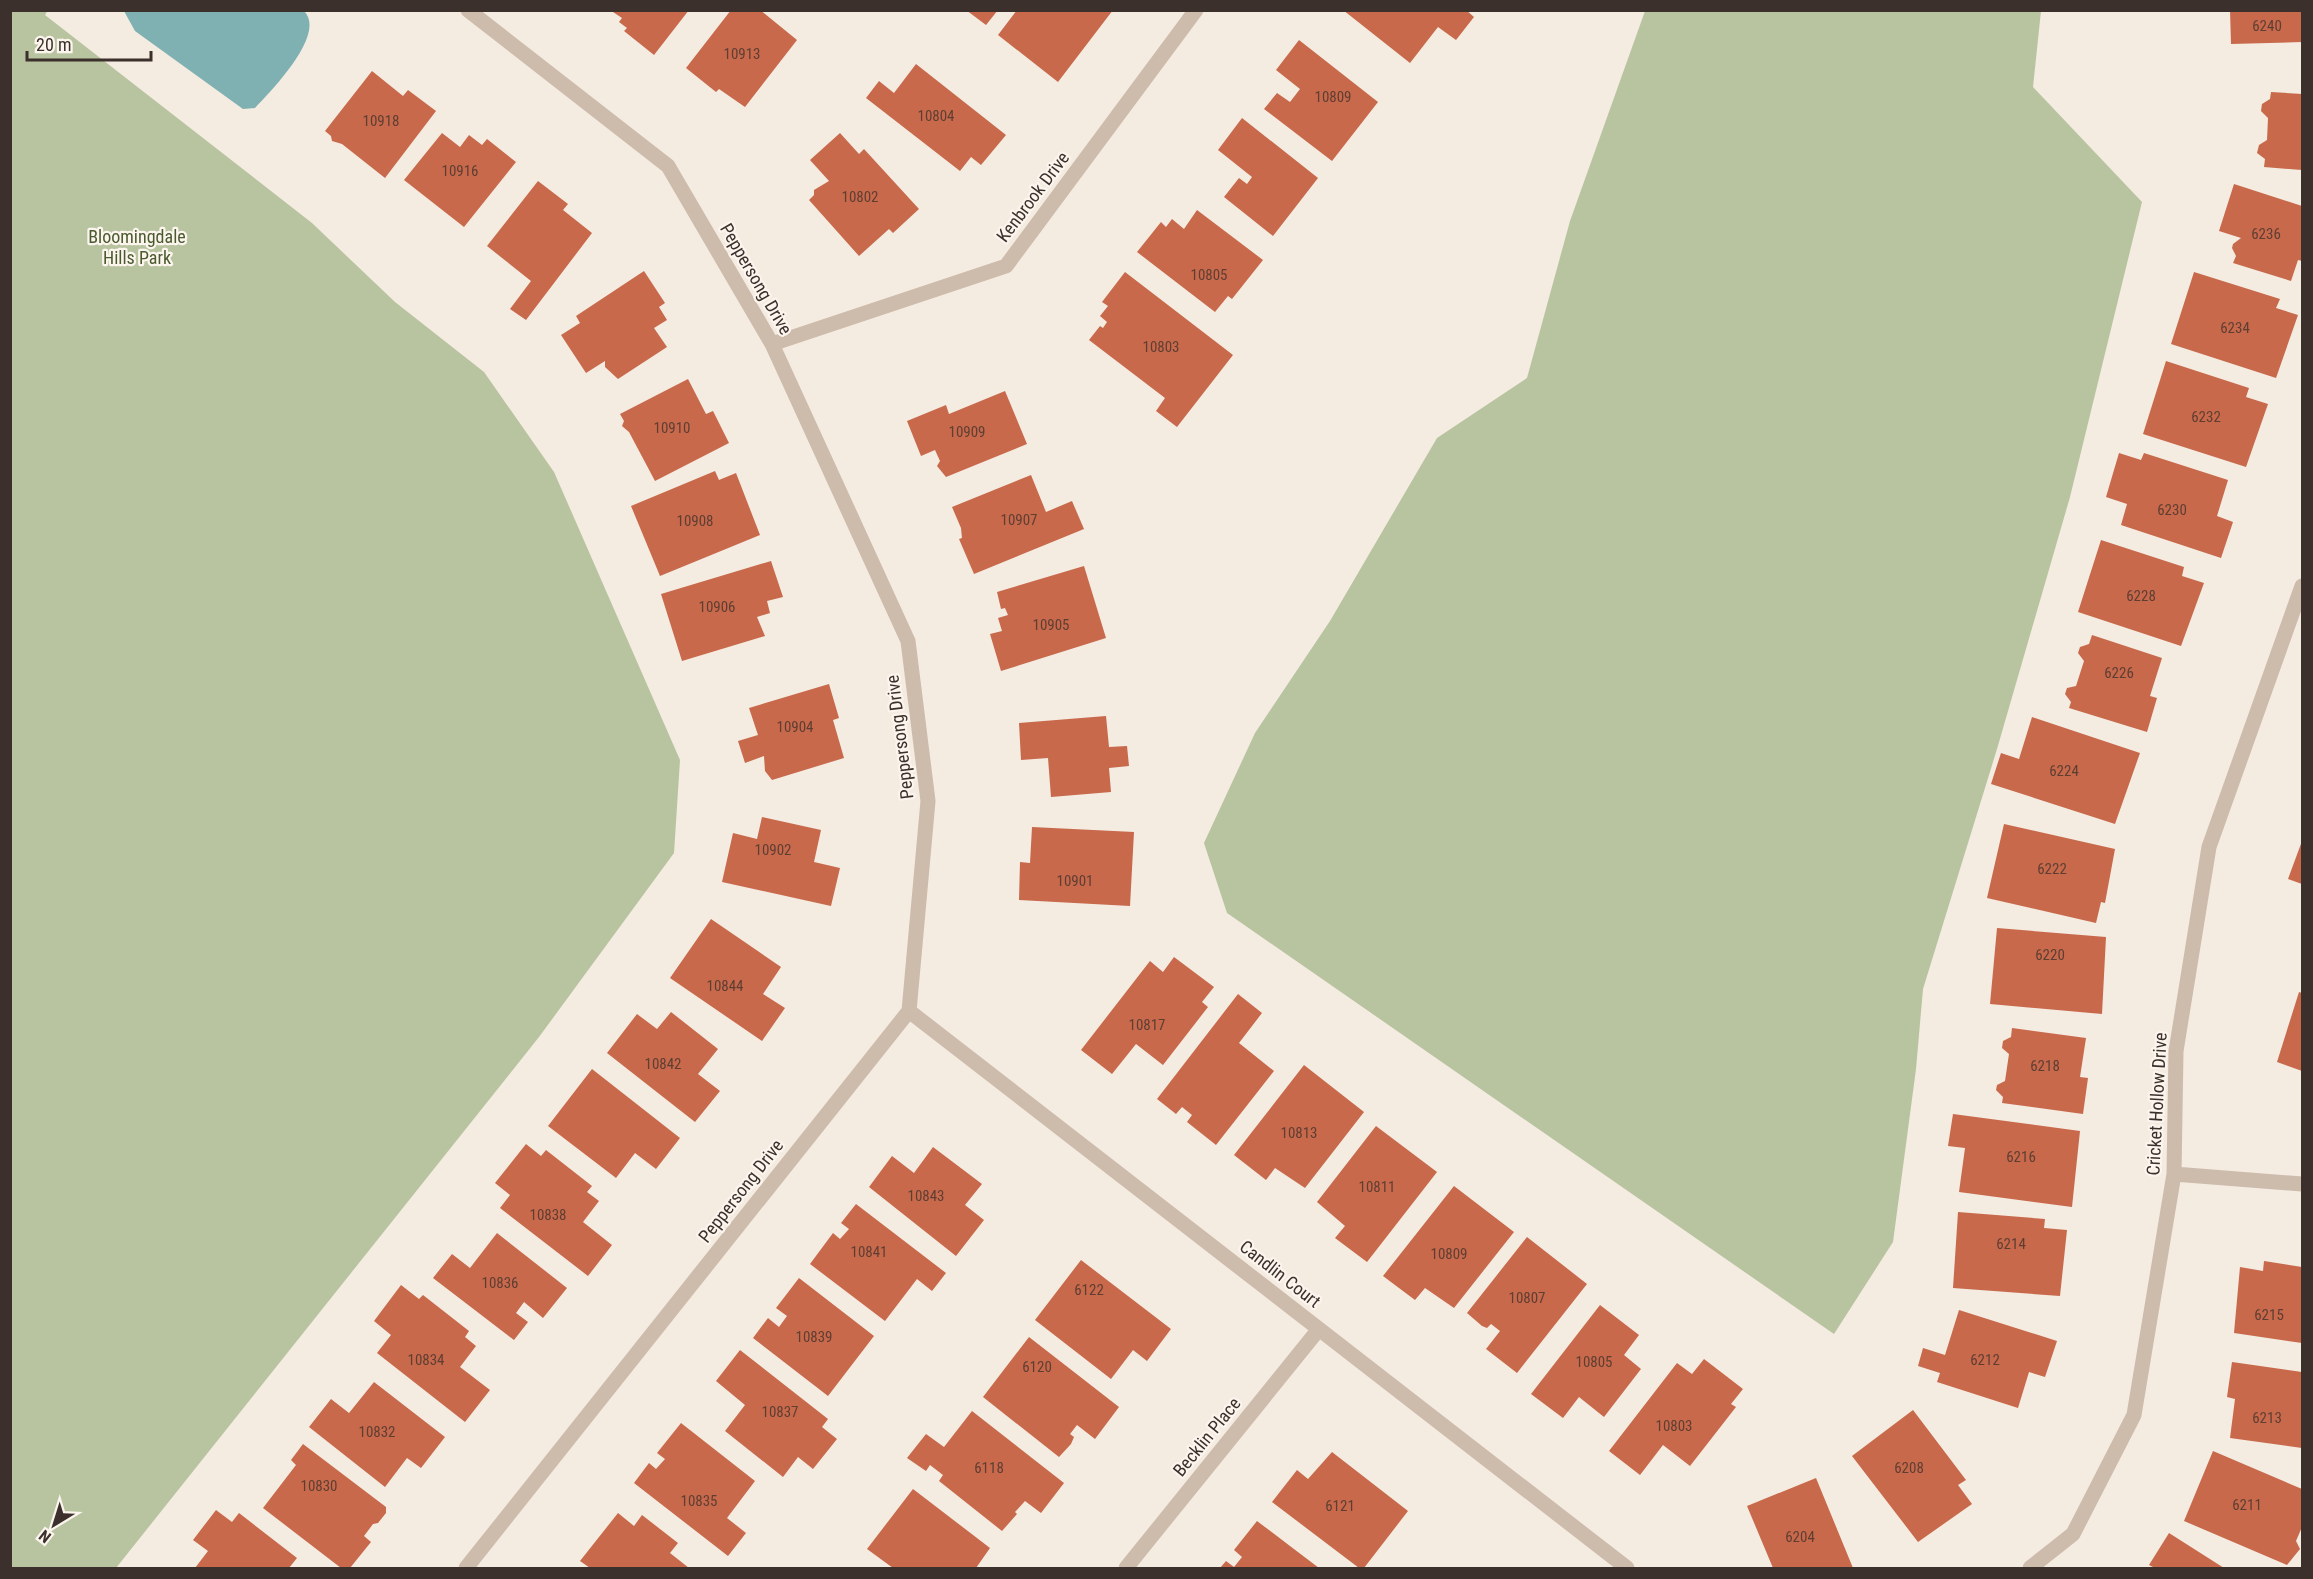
<svg xmlns="http://www.w3.org/2000/svg" width="2313" height="1579" viewBox="0 0 2313 1579" font-family="'Roboto Condensed',sans-serif">
<style>
.green{fill:#b8c4a0}
.water{fill:#7fb0b2}
.building{fill:#c8694b}
.lines{fill:none;stroke-linecap:round;stroke-linejoin:round}
.minor{stroke:#cdbbac;stroke-width:15}
.labels{text-anchor:middle;stroke-width:4.5;stroke-linejoin:round;paint-order:stroke}
.number-label{font-size:15px;fill:#5e3e33}
.street-label{font-size:18px;fill:#3b302b;stroke:#fbf5ee}
.park-label{font-size:18px;fill:#4a5a2e;stroke:#fbf5ee}
</style>
<rect width="100%" height="100%" fill="#f4ebe1"/>
<path class="green" d="M 48,10 L 45,15 L 312,223 L 395,302 L 484,372 L 554,472 L 680,760 L 674,853 L 539,1037 L 116,1568 L 10,1568 L 10,11 Z
M 1645,11 L 2041,11 L 2033,87 L 2142,202 L 2070,497 L 1997,749 L 1923,989 L 1916,1069 L 1893,1242 L 1834,1334 L 1227,913 L 1204,843 L 1255,733 L 1330,621 L 1437,438 L 1527,378 L 1570,221 Z"/>
<path class="water" d="M 124,11 L 304,11 C 327,34 272,90 255,108 L 243,109 L 135,31 Z"/>
<path class="building" d="M 610,10 L 689,10 L 654,55 L 624,31 L 627,28 L 619,22 L 622,18 Z
M 731,10 L 760,10 L 797,40 L 745,107 L 719,89 L 716,92 L 686,68 Z
M 966,10 L 998,10 L 986,25 Z
M 1017,10 L 1113,10 L 1058,82 L 998,35 Z
M 1343,10 L 1466,10 L 1474,17 L 1456,40 L 1438,27 L 1410,63 Z
M 2230,10 L 2302,10 L 2302,42 L 2231,44 Z
M 1299,40 L 1378,102 L 1332,161 L 1264,109 L 1277,93 L 1290,102 L 1300,89 L 1276,70 Z
M 916,64 L 1006,135 L 981,165 L 971,157 L 960,171 L 866,98 L 879,81 L 894,93 Z
M 372,71 L 403,96 L 408,90 L 436,111 L 385,178 L 342,144 L 332,141 L 331,136 L 325,131 Z
M 2271,92 L 2302,94 L 2302,170 L 2264,167 L 2265,159 L 2257,153 L 2259,145 L 2267,140 L 2268,118 L 2261,111 L 2262,104 L 2270,99 Z
M 1242,118 L 1318,178 L 1273,236 L 1224,197 L 1239,178 L 1247,184 L 1252,177 L 1218,150 Z
M 442,133 L 460,147 L 469,135 L 482,145 L 487,139 L 516,162 L 464,227 L 404,180 Z
M 840,133 L 859,154 L 864,149 L 919,209 L 893,233 L 889,229 L 859,256 L 809,200 L 814,195 L 814,190 L 829,181 L 810,160 Z
M 538,181 L 568,204 L 563,210 L 592,233 L 526,320 L 510,309 L 531,281 L 487,246 Z
M 2234,184 L 2302,206 L 2302,261 L 2298,260 L 2291,281 L 2233,263 L 2236,256 L 2232,248 L 2233,244 L 2241,238 L 2219,231 Z
M 1197,210 L 1263,260 L 1232,299 L 1228,296 L 1215,312 L 1137,252 L 1161,222 L 1166,227 L 1172,219 L 1184,229 Z
M 644,271 L 665,303 L 659,307 L 667,320 L 654,328 L 667,347 L 618,379 L 605,367 L 605,361 L 586,373 L 561,335 L 580,323 L 576,316 Z
M 1125,272 L 1233,355 L 1177,427 L 1156,411 L 1165,398 L 1089,340 L 1100,326 L 1103,328 L 1107,322 L 1100,316 L 1108,306 L 1102,302 Z
M 2194,272 L 2280,299 L 2276,308 L 2298,315 L 2276,378 L 2171,344 Z
M 2166,361 L 2249,388 L 2246,397 L 2268,404 L 2246,467 L 2143,434 Z
M 688,379 L 706,414 L 713,411 L 729,443 L 655,481 L 629,432 L 622,426 L 624,421 L 620,414 Z
M 1005,391 L 1027,444 L 946,477 L 937,466 L 940,461 L 935,450 L 921,456 L 907,421 L 946,405 L 949,414 Z
M 2119,453 L 2141,460 L 2144,453 L 2228,480 L 2217,516 L 2233,522 L 2221,558 L 2121,525 L 2127,504 L 2106,497 Z
M 715,471 L 719,480 L 736,473 L 760,535 L 660,576 L 631,506 Z
M 1031,475 L 1046,512 L 1072,501 L 1084,529 L 974,574 L 959,539 L 962,538 L 961,528 L 952,507 Z
M 2101,540 L 2184,567 L 2182,576 L 2204,583 L 2181,646 L 2078,612 Z
M 771,561 L 783,597 L 767,601 L 770,613 L 757,617 L 765,636 L 682,661 L 661,594 Z
M 1084,566 L 1106,638 L 1001,671 L 990,634 L 1002,631 L 998,618 L 1008,615 L 1005,608 L 1001,609 L 997,592 Z
M 2092,635 L 2162,658 L 2150,696 L 2157,698 L 2147,732 L 2069,708 L 2071,702 L 2065,694 L 2067,688 L 2076,686 L 2084,661 L 2078,653 L 2080,647 L 2089,644 Z
M 829,684 L 839,718 L 833,720 L 844,758 L 772,780 L 765,771 L 764,756 L 745,763 L 738,741 L 758,735 L 749,708 Z
M 1106,716 L 1109,747 L 1127,746 L 1129,766 L 1109,768 L 1111,792 L 1051,797 L 1048,758 L 1021,760 L 1019,723 Z
M 2032,717 L 2140,753 L 2115,824 L 1991,784 L 2001,753 L 2019,759 Z
M 762,817 L 821,830 L 814,862 L 840,868 L 831,906 L 722,882 L 733,833 L 757,839 Z
M 2004,824 L 2115,849 L 2105,903 L 2101,902 L 2096,923 L 1987,898 Z
M 1032,827 L 1134,832 L 1130,906 L 1019,900 L 1020,862 L 1030,863 Z
M 2302,841 L 2302,884 L 2288,879 Z
M 711,919 L 781,967 L 763,994 L 785,1008 L 762,1041 L 670,978 Z
M 1997,928 L 2106,937 L 2102,1014 L 1990,1004 Z
M 1174,957 L 1214,987 L 1202,1002 L 1208,1007 L 1163,1065 L 1136,1044 L 1112,1074 L 1081,1050 L 1150,961 L 1163,972 Z
M 2299,992 L 2302,993 L 2302,1071 L 2277,1062 Z
M 1238,994 L 1262,1013 L 1239,1043 L 1274,1071 L 1216,1145 L 1187,1122 L 1192,1115 L 1182,1107 L 1176,1114 L 1157,1099 Z
M 671,1012 L 718,1049 L 698,1074 L 720,1091 L 695,1122 L 607,1053 L 637,1014 L 657,1029 Z
M 2012,1028 L 2086,1038 L 2080,1077 L 2088,1078 L 2083,1114 L 2002,1103 L 2003,1097 L 1996,1090 L 1997,1085 L 2005,1081 L 2009,1054 L 2002,1048 L 2003,1041 L 2011,1037 Z
M 1304,1065 L 1364,1112 L 1305,1188 L 1275,1168 L 1266,1180 L 1234,1155 Z
M 592,1069 L 680,1138 L 656,1169 L 635,1153 L 616,1178 L 548,1126 Z
M 1953,1114 L 2080,1131 L 2072,1207 L 1959,1192 L 1965,1148 L 1948,1146 Z
M 1376,1126 L 1437,1172 L 1367,1262 L 1335,1238 L 1345,1226 L 1317,1202 Z
M 526,1144 L 541,1156 L 546,1150 L 592,1186 L 587,1192 L 599,1201 L 583,1222 L 612,1245 L 588,1276 L 500,1208 L 510,1195 L 495,1183 Z
M 933,1147 L 982,1184 L 965,1205 L 984,1220 L 956,1256 L 869,1187 L 892,1156 L 914,1173 Z
M 1454,1186 L 1514,1232 L 1454,1308 L 1425,1288 L 1415,1300 L 1383,1276 Z
M 856,1204 L 946,1273 L 932,1291 L 917,1279 L 885,1321 L 810,1264 L 833,1233 L 840,1239 L 849,1229 L 841,1223 Z
M 1958,1212 L 2045,1219 L 2044,1228 L 2067,1230 L 2060,1296 L 1953,1288 Z
M 497,1233 L 567,1288 L 543,1318 L 524,1302 L 516,1313 L 528,1322 L 514,1340 L 433,1278 L 452,1254 L 470,1268 Z
M 1527,1237 L 1587,1284 L 1517,1373 L 1486,1349 L 1500,1331 L 1491,1324 L 1487,1328 L 1482,1326 L 1467,1313 Z
M 1081,1260 L 1171,1329 L 1147,1361 L 1133,1350 L 1111,1379 L 1035,1320 Z
M 2264,1261 L 2302,1267 L 2302,1343 L 2234,1333 L 2240,1267 L 2263,1271 Z
M 799,1278 L 874,1336 L 828,1396 L 753,1338 L 768,1318 L 779,1327 L 787,1316 L 776,1308 Z
M 401,1285 L 419,1299 L 423,1295 L 469,1331 L 465,1337 L 476,1346 L 460,1367 L 490,1390 L 465,1422 L 377,1353 L 391,1335 L 374,1321 Z
M 1600,1305 L 1639,1335 L 1624,1355 L 1641,1369 L 1604,1417 L 1579,1397 L 1563,1418 L 1531,1394 Z
M 1959,1310 L 2057,1341 L 2045,1377 L 2029,1372 L 2018,1408 L 1937,1382 L 1940,1373 L 1918,1366 L 1923,1348 L 1945,1355 Z
M 1029,1337 L 1119,1407 L 1095,1439 L 1077,1425 L 1070,1434 L 1074,1437 L 1071,1444 L 1059,1457 L 983,1397 Z
M 740,1350 L 828,1419 L 822,1427 L 837,1439 L 813,1469 L 798,1457 L 783,1477 L 725,1431 L 745,1405 L 716,1381 Z
M 1704,1359 L 1743,1389 L 1731,1404 L 1736,1407 L 1690,1466 L 1663,1445 L 1640,1475 L 1609,1451 L 1677,1363 L 1692,1374 Z
M 2232,1362 L 2302,1372 L 2302,1448 L 2230,1438 L 2235,1399 L 2227,1397 Z
M 374,1382 L 445,1437 L 421,1468 L 407,1458 L 385,1487 L 309,1427 L 331,1399 L 349,1413 Z
M 1913,1410 L 1966,1480 L 1958,1485 L 1972,1504 L 1918,1542 L 1852,1456 Z
M 972,1411 L 1064,1483 L 1041,1513 L 1025,1501 L 1015,1512 L 1017,1514 L 1002,1531 L 939,1481 L 943,1475 L 930,1465 L 926,1471 L 907,1458 L 926,1434 L 944,1447 Z
M 681,1423 L 755,1481 L 727,1518 L 746,1533 L 728,1556 L 634,1483 L 649,1463 L 656,1469 L 665,1459 L 657,1453 Z
M 303,1444 L 386,1507 L 386,1513 L 378,1523 L 373,1524 L 364,1536 L 371,1542 L 350,1568 L 341,1568 L 263,1508 L 296,1465 L 291,1460 Z
M 2213,1451 L 2302,1489 L 2302,1527 L 2296,1541 L 2300,1549 L 2287,1565 L 2184,1521 Z
M 1332,1452 L 1408,1511 L 1364,1568 L 1359,1568 L 1272,1502 L 1297,1470 L 1308,1479 Z
M 1816,1478 L 1853,1568 L 1773,1568 L 1747,1506 Z
M 913,1489 L 990,1548 L 976,1568 L 893,1568 L 867,1549 Z
M 216,1510 L 232,1522 L 239,1513 L 297,1558 L 289,1568 L 195,1568 L 208,1551 L 193,1540 Z
M 618,1513 L 634,1526 L 642,1515 L 678,1543 L 670,1553 L 689,1568 L 590,1568 L 580,1561 Z
M 1257,1521 L 1290,1546 L 1319,1568 L 1220,1568 L 1226,1561 L 1234,1567 L 1242,1557 L 1234,1550 Z
M 2169,1533 L 2224,1568 L 2155,1568 L 2149,1565 Z"/>
<g class="lines">
<path class="minor" d="M 772,344 L 1006,266 L 1196,10
M 909,1011 L 1627,1568
M 2174,1174 L 2302,1184
M 466,1568 L 909,1011 L 928,801 L 908,641 L 772,344 L 668,166 L 468,10
M 1126,1568 L 1319,1329
M 2030,1568 L 2073,1534 L 2134,1415 L 2174,1174 L 2176,1051 L 2209,847 L 2302,586"/>
</g>
<g class="labels">
<g class="number-label">
<text x="2267" y="31">6240</text>
<text x="742" y="59">10913</text>
<text x="1333" y="102">10809</text>
<text x="936" y="121">10804</text>
<text x="381" y="126">10918</text>
<text x="460" y="176">10916</text>
<text x="860" y="202">10802</text>
<text x="2266" y="239">6236</text>
<text x="1209" y="280">10805</text>
<text x="2235" y="333">6234</text>
<text x="1161" y="352">10803</text>
<text x="2206" y="422">6232</text>
<text x="672" y="433">10910</text>
<text x="967" y="437">10909</text>
<text x="2172" y="515">6230</text>
<text x="1019" y="525">10907</text>
<text x="695" y="526">10908</text>
<text x="2141" y="601">6228</text>
<text x="717" y="612">10906</text>
<text x="1051" y="630">10905</text>
<text x="2119" y="678">6226</text>
<text x="795" y="732">10904</text>
<text x="2064" y="776">6224</text>
<text x="773" y="855">10902</text>
<text x="2052" y="874">6222</text>
<text x="1075" y="886">10901</text>
<text x="2050" y="960">6220</text>
<text x="725" y="991">10844</text>
<text x="1147" y="1030">10817</text>
<text x="663" y="1069">10842</text>
<text x="2045" y="1071">6218</text>
<text x="1299" y="1138">10813</text>
<text x="2021" y="1162">6216</text>
<text x="1377" y="1192">10811</text>
<text x="926" y="1201">10843</text>
<text x="548" y="1220">10838</text>
<text x="2011" y="1249">6214</text>
<text x="869" y="1257">10841</text>
<text x="1449" y="1259">10809</text>
<text x="500" y="1288">10836</text>
<text x="1089" y="1295">6122</text>
<text x="1527" y="1303">10807</text>
<text x="2269" y="1320">6215</text>
<text x="814" y="1342">10839</text>
<text x="426" y="1365">10834</text>
<text x="1985" y="1365">6212</text>
<text x="1594" y="1367">10805</text>
<text x="1037" y="1372">6120</text>
<text x="780" y="1417">10837</text>
<text x="2267" y="1423">6213</text>
<text x="1674" y="1431">10803</text>
<text x="377" y="1437">10832</text>
<text x="989" y="1473">6118</text>
<text x="1909" y="1473">6208</text>
<text x="319" y="1491">10830</text>
<text x="699" y="1506">10835</text>
<text x="2247" y="1510">6211</text>
<text x="1340" y="1511">6121</text>
<text x="1800" y="1542">6204</text>
</g>
<g class="street-label">
<text transform="translate(1033 197) rotate(-53)" y="6">Kenbrook Drive</text>
<text transform="translate(756 279) rotate(60)" y="6">Peppersong Drive</text>
<text transform="translate(900 737) rotate(-97)" y="6">Peppersong Drive</text>
<text transform="translate(2157 1104) rotate(-87)" y="6">Cricket Hollow Drive</text>
<text transform="translate(741 1191) rotate(-52)" y="6">Peppersong Drive</text>
<text transform="translate(1280 1274) rotate(38)" y="6">Candlin Court</text>
<text transform="translate(1207 1437) rotate(-51)" y="6">Becklin Place</text>
</g>
<g class="park-label">
<text x="137" y="243">Bloomingdale<tspan x="137" dy="21">Hills Park</tspan></text>
</g>
</g>
<rect width="2313" height="1579" fill="none" stroke="#3b302b" stroke-width="24"/>
<g transform="translate(54 1525) rotate(218)" stroke="#fbf5ee" stroke-width="4.5" paint-order="stroke">
<path d="M0-4.5L10 22L0 15L-10 22Z" fill="#3b302b"/>
<text y="-9" font-size="16" font-weight="bold" text-anchor="middle" fill="#3b302b">N</text>
</g>
<path d="M27 51v9h124v-9" fill="none" stroke="#3b302b" stroke-width="3"/>
<text x="36" y="51" font-size="18" fill="#3b302b" stroke="#fbf5ee" stroke-width="4.5" paint-order="stroke">20 m</text>
</svg>
